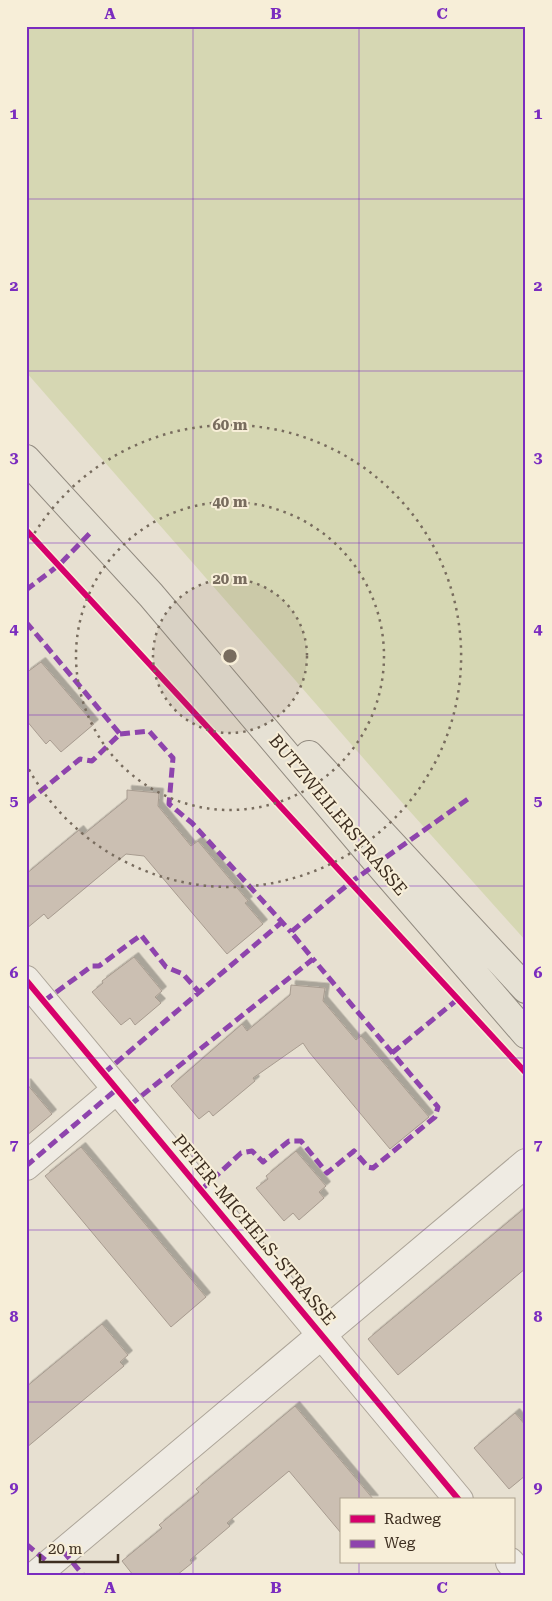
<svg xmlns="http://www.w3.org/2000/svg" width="552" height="1601" viewBox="0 0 552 1601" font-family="'Roboto Serif',serif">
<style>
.green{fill:#d6d7b3}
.building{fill:#cbbfb2;stroke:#a89c90;filter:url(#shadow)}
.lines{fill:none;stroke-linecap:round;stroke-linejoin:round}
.minor-casing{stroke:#ada599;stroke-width:30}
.major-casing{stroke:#928b80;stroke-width:30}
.minor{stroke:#efebe3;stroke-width:28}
.major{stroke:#e6e1d4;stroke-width:28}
.quiet{stroke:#8e44ad;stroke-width:5;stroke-dasharray:10 5;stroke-linecap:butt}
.cycleway-casing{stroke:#f7eed8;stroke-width:9}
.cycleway{stroke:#d6006c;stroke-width:6}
.grid{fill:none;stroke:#7b2cbf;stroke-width:1;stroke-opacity:0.55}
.ring{fill:none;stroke:#786c5e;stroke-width:2.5;stroke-dasharray:2.5 5}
.labels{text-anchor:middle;stroke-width:4;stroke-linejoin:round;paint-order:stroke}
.street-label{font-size:18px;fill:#3d2e20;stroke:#f7eed8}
.centre{fill:#786c5e;stroke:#f7eed8;stroke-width:2.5}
.ring-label{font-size:15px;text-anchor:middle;font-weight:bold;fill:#786c5e;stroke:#f7eed8;stroke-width:4;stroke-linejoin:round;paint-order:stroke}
.neatline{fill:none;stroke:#7b2cbf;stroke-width:2}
.grid-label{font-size:16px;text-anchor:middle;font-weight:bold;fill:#7b2cbf}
</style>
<defs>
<filter id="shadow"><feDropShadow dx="4.5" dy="-4.5" stdDeviation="0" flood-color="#0004"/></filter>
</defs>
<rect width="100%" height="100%" fill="#e7e0d1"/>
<path class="green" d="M 26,26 L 526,26 L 526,941 L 406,807 L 26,372 Z"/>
<path class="building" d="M 41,662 L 94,724 L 61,752 L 50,740 L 46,744 L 26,720 L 26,673 Z
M 127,790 L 159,793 L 158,806 L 191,846 L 198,841 L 248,901 L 245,903 L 263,924 L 227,954 L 144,856 L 126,854 L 48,919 L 44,914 L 26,929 L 26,874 L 79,830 L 83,835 L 127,799 Z
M 134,957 L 162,991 L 155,997 L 161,1003 L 135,1025 L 130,1018 L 121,1025 L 92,992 L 103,983 L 102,981 Z
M 291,985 L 325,988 L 323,1001 L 356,1040 L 361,1036 L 429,1117 L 390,1149 L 309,1052 L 303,1043 L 253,1078 L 255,1081 L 213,1116 L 209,1111 L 199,1119 L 171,1086 L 242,1024 L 247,1031 L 290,995 Z
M 26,1083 L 52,1114 L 26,1136 Z
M 81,1147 L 206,1297 L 171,1327 L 45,1176 Z
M 296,1151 L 326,1186 L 319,1192 L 324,1198 L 299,1220 L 293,1213 L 284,1221 L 256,1188 L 268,1179 L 266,1176 Z
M 526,1207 L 526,1268 L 398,1375 L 368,1339 Z
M 102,1324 L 128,1355 L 120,1362 L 124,1366 L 26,1448 L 26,1387 Z
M 295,1406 L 374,1500 L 341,1500 L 341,1533 L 289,1471 L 227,1523 L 230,1526 L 190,1560 L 192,1563 L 177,1575 L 133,1575 L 122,1561 L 162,1528 L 159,1525 L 199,1492 L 196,1489 Z
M 515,1413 L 526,1426 L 526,1475 L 509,1489 L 474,1448 Z"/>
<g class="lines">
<g class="minor-casing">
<path id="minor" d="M 26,980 L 459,1500
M 26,1166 L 117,1089
M 510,1562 L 521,1575
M 36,1575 L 526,1163"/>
</g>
<g class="major-casing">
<path id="major" d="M 26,459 L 151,595 L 378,863 L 526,1034
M 309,755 L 526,989"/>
</g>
<use href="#minor" class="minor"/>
<use href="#major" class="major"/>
<path class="quiet" d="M 26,590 L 59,565 L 92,531
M 26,622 L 120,734 L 92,761 L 80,759 L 26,803
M 120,734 L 149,731 L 173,758 L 169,804 L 192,823 L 291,932
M 44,1001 L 92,966 L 99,966 L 141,935 L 166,967 L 183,974 L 199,992
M 392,1053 L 458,999
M 104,1073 L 282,922
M 130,1105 L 313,959 L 291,932 L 351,882 L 468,799
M 26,1166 L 117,1089
M 201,1190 L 241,1153 L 252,1151 L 263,1162 L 289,1141 L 301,1141 L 327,1173 L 354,1151 L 368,1167 L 373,1168 L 435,1117 L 438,1107 L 313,959
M 26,1544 L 49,1563
M 63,1551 L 83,1575"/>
<g class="cycleway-casing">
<path id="cycleway" d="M 26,530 L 526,1073
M 26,980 L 459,1500"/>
</g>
<use href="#cycleway" class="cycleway"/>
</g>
<path class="grid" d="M 193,26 L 193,1575M 359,26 L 359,1500M 26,199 L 526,199M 26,371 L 526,371M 26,543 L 526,543M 26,715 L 526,715M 26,886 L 526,886M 26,1058 L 526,1058M 26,1230 L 526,1230M 26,1402 L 526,1402M 359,1562 L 359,1575"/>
<circle cx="230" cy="656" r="77" fill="#786c5e" fill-opacity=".12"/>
<g class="ring">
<circle cx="230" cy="656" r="77"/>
<circle cx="230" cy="656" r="154"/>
<path d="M27 546A231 231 0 1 1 27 766"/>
</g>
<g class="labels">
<g class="street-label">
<text transform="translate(338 815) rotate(50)" y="6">BUTZWEILERSTRASSE</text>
<text transform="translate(254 1230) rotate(50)" y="6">PETER-MICHELS-STRASSE</text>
</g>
</g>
<circle cx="230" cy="656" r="8" class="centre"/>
<g class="ring-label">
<text x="230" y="430">60 m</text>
<text x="230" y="507">40 m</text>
<text x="230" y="584">20 m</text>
</g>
<rect width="552" height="1601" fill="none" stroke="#f7eed8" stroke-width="55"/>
<rect x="340" y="1498" width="175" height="65" fill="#f7eed8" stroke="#ada18e"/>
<rect x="350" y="1515" width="25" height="8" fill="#d6006c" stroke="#ada18e"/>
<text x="384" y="1524" font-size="15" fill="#3d2e20">Radweg</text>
<rect x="350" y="1540" width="25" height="8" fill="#8e44ad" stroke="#ada18e"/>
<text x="384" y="1548" font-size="15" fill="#3d2e20">Weg</text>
<path d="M40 1554v8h78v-8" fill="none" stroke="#3d2e20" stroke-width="2.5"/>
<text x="48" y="1554" font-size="15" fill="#3d2e20" stroke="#f7eed8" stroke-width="4" paint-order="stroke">20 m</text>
<rect x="28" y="28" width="496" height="1546" class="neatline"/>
<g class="grid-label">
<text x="110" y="19">A</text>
<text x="276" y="19">B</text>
<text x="442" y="19">C</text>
<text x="14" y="119">1</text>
<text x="538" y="119">1</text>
<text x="14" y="291">2</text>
<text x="538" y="291">2</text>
<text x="14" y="463">3</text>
<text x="538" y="463">3</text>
<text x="14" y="634">4</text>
<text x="538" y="634">4</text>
<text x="14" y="806">5</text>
<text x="538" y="806">5</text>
<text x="14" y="978">6</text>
<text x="538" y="978">6</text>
<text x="14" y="1150">7</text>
<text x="538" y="1150">7</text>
<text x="14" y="1322">8</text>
<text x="538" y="1322">8</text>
<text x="14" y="1493">9</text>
<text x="538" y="1493">9</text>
<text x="110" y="1593">A</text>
<text x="276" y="1593">B</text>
<text x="442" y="1593">C</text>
</g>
</svg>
